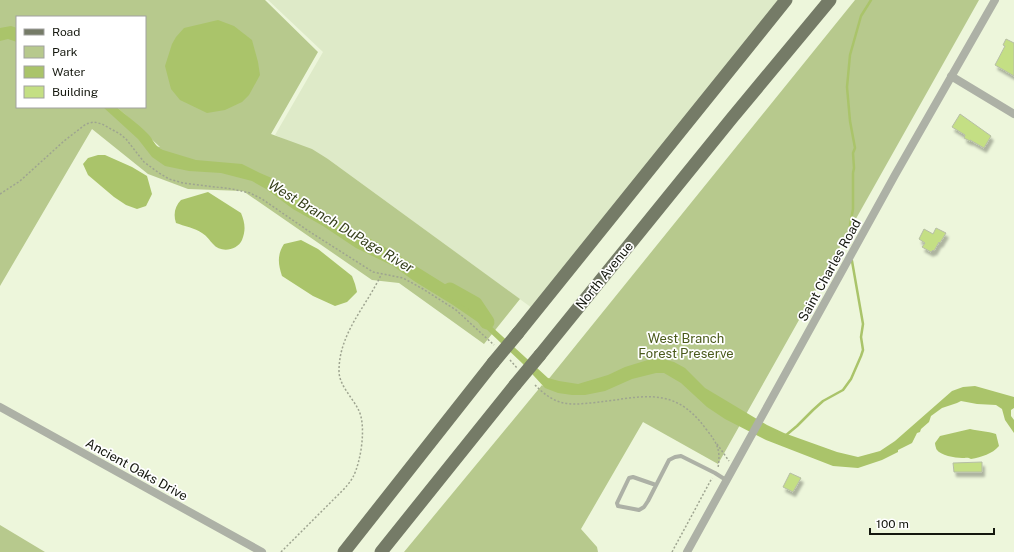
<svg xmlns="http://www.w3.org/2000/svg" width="1014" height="552" viewBox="0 0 1014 552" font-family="'Public Sans',sans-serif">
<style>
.built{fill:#deeac8}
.green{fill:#b7c98d;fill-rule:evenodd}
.water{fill:#aac46a}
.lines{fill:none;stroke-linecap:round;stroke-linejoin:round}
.stream{stroke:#aac46a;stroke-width:2.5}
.river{stroke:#aac46a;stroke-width:15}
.building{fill:#c4df84;stroke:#b6bea5;filter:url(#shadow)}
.path{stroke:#9ea490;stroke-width:1.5;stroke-dasharray:2 2;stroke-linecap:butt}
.lane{stroke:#adb1a6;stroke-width:4}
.street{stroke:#adb1a6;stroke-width:8}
.primary{stroke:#757b67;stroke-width:13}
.primary-bridge{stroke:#757b67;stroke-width:13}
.labels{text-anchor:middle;stroke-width:3.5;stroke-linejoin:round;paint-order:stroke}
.street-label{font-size:13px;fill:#14170e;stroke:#fff}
.park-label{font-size:13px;fill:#4a5a1b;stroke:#fff}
.water-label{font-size:14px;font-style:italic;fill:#36401b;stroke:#fff}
</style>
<defs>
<filter id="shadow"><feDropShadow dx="2.5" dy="4.5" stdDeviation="1" flood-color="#0004"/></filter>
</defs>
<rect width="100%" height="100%" fill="#edf6db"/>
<path class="built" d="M 268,0 L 782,0 L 532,308 L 328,159 L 275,135 L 323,52 Z"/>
<path class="green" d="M 0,0 L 265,0 L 318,52 L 271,134 L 312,149 L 328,159 L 520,299 L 484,344 L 399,283 L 372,280 L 243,191 L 188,189 L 148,174 L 92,129 L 0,286 ZM 17,17 L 145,17 L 145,107 L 117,107 L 160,147 L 155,146 L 113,107 L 17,107 Z
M 855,0 L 979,0 L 718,464 L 643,422 L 581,529 L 597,547 L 598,552 L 404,552 L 542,385 L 543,386 Z
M 0,525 L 45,552 L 0,552 Z"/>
<path class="water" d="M 218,20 L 234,26 L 252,40 L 258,62 L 260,75 L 249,95 L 242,102 L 225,110 L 207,113 L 180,100 L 171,89 L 165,66 L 172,44 L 176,37 L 184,28 Z
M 11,26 L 17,28 L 17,42 L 8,39 L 0,41 L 0,28 Z
M 103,107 L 117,107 C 127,117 139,124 148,134 C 154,140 154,146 163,150 L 196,160 L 242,164 L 260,173 L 274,179 L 283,187 L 321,211 L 390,250 L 456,291 L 469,302 L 482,309 L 486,314 L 490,325 L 548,378 L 559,381 L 578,384 L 608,375 L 625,367 L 651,359 L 663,359 L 674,362 L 685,368 L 705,388 L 767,425 L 784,433 L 837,452 L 858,457 L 880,451 L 895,441 L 952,391 L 963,387 L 975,386 L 1014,397 L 1014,408 L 1011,410 L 1011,416 L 1014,420 L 1014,433 L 1005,420 L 1002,409 L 996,405 L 977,404 L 961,401 L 957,403 L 942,408 L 931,416 L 929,422 L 921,429 L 920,432 L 917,433 L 912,443 L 898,450 L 898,452 L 882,460 L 858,468 L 833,466 L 766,440 L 725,419 L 707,407 L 681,383 L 664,373 L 656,373 L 632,379 L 605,391 L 585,395 L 572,395 L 558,393 L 545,388 L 522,363 L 482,325 L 453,305 L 414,281 L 393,266 L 356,248 L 323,226 L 293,209 L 266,189 L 252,181 L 221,173 L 189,171 L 165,166 L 152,157 L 138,139 Z
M 98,155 L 105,155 L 132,167 L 147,176 L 152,194 L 146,206 L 137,209 L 126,205 L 114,197 L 88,175 L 83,164 L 88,158 Z
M 208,192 L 241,213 C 245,223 246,230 242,240 C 237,251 220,253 213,244 C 209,240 208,237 202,233 C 195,228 184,226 176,223 C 173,214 175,206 181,200 Z
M 301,240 L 318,249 L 352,276 L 355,284 L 357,292 L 347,302 L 335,306 L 313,296 L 282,276 C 278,264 277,255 284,244 Z
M 970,429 C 979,431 987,431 996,434 L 999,446 C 992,454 982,457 971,459 C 968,457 966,458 962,458 C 955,458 940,455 937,450 C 936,449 935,444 935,443 L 940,436 Z"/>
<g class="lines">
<path class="stream" d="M 850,244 L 850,225 L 853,209 L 853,173 L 854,168 L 853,153 L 855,148 L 850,121 L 847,87 L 850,55 L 861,16 L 871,0
M 785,436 L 797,426 L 813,410 L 823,401 L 843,390 L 851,379 L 861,356 L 863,350 L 861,337 L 863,324 L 852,261"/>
<path class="river" d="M 450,290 L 475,304 L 487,322"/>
</g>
<path class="building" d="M 1006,39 L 1014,43 L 1014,76 L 995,65 L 1005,46 L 1003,45 Z
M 960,114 L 991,136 L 984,148 L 970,140 L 970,141 L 964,138 L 965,135 L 952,127 Z
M 936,228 L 946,233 L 940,243 L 939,242 L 934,251 L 933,250 L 931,252 L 922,247 L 925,243 L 919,239 L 924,229 L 933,234 Z
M 982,462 L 982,472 L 954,472 L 953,463 Z
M 790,473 L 801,478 L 793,492 L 783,487 Z"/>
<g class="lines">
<path class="path" d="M 0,194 L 20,181 L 64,141 L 86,124 L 94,122 L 102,124 L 120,134 L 126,139 L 144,162 L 159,173 L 169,179 L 183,183 L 232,189 L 250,193 L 262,199 L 310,232 L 373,272 L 403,278 L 423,289 L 456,310 L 494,345
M 510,360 L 517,368
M 535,385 C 542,392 550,399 560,402 C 569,405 580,404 590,403 C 638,399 672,382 706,429 C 717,443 721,449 718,468
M 717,444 L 729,461
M 281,552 L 346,487 C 348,484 351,481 353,477 C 361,462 367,424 358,409 C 352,397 339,385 339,371 C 339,333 366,307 381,275
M 672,552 L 712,478"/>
<path class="lane" d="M 656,485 L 633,477 L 629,478 L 617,503 L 618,506 L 639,510 L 644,507 L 648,501 L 669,460 L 675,457 L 681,456 L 715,473 L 726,480"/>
<path class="street" d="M 951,76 L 1014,114
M 0,407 L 262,552
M 687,552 L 895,175 L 995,0"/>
<path class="primary" d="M 518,333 L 786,0
M 540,355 L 732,118 L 830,0
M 344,552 L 493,363
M 381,552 L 515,385"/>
<path class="primary-bridge" d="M 493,363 L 518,333
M 515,385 L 540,355"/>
</g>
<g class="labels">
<g class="street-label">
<text transform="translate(829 270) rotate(-61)" y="5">Saint Charles Road</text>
<text transform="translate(604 275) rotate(-51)" y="5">North Avenue</text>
<text transform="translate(137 469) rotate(29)" y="5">Ancient Oaks Drive</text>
</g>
<g class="park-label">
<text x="686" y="343">West Branch<tspan x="686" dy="15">Forest Preserve</tspan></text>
</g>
<g class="water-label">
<text transform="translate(341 226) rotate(31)" y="5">West Branch DuPage River</text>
</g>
</g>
<rect x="16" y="16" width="130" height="92" fill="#ffffff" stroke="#a1a29f"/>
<rect x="24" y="29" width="20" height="6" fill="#757b67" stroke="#a1a29f"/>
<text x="52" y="36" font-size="12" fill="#14170e">Road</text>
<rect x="24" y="46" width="20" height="12" fill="#b7c98d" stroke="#a1a29f"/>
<text x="52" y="56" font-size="12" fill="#14170e">Park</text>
<rect x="24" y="66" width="20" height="12" fill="#aac46a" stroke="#a1a29f"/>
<text x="52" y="76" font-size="12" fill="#14170e">Water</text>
<rect x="24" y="86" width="20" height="12" fill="#c4df84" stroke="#a1a29f"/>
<text x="52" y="96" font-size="12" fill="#14170e">Building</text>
<path d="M870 528v6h124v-6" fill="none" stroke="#14170e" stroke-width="2"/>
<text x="876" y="528" font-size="12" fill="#14170e" stroke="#ffffff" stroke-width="3" paint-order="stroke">100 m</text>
</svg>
